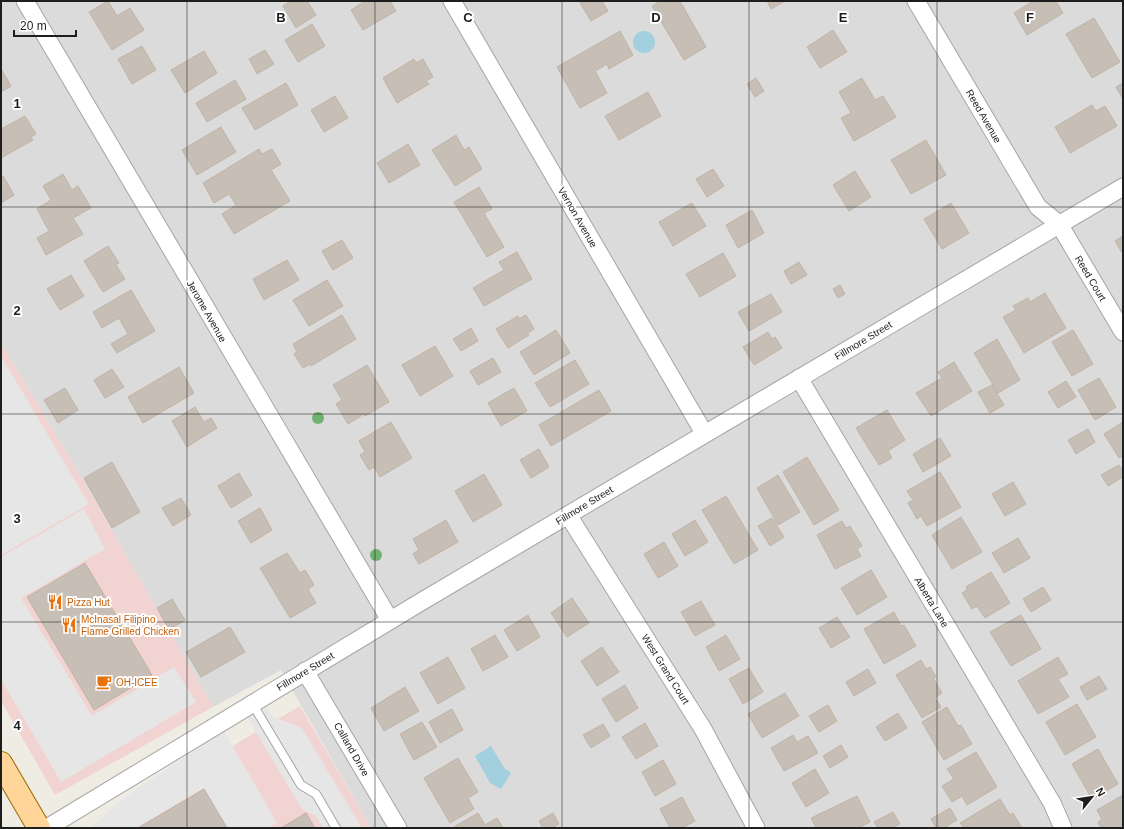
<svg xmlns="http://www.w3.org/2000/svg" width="1124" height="829" viewBox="0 0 1124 829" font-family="Arial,sans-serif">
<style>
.residential{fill:#dcdbdb}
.commercial{fill:#f1d4d2}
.parking{fill:#e6e6e6}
.water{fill:#a2d0df}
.building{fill:#c7beb6;stroke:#c2b2a5}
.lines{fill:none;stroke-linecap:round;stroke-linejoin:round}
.lane-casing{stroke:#a5a5a5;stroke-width:10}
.street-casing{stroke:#a5a5a5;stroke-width:19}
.primary-casing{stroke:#986800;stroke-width:24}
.lane{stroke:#fff;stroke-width:8}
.street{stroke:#fff;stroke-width:17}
.primary{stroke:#ffd599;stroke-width:22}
.tree{fill:#6fb171}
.grid{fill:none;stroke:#1e1e1e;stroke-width:1;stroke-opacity:0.55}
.labels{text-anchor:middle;stroke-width:4;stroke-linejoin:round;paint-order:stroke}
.street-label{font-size:10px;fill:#1e1e1e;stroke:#fff}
.food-label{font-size:10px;fill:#c56008;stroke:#fff;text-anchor:start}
.grid-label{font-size:13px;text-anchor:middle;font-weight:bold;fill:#1e1e1e;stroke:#fff;stroke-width:4;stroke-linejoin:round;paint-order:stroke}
</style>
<rect width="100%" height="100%" fill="#efece3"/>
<path class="residential" d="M 1,1 L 1123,1 L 1123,828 L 371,828 L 281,670 L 213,707 L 95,501 L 1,343 Z"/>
<path class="commercial" d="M 1,343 L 95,501 L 213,707 L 55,795 L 1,701 Z
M 300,706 L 371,828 L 94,828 Z"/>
<path class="parking" d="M 1,356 L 89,504 L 1,555 Z
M 84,509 L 105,549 L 21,598 L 92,716 L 174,667 L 196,702 L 61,782 L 1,679 L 1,557 Z
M 266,706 L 273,717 L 302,728 L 362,828 L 323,828 L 316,816 L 302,809 L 247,717 Z
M 224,731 L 277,823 L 268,828 L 228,828 L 204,788 L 136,828 L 91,828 L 119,801 Z"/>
<path class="water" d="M633 42a11 11 0 1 1 22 0a11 11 0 1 1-22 0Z
M 491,746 L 505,769 L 511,773 L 501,789 L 490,783 L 475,756 Z"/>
<path class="building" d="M 108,1 L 117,16 L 130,8 L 144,30 L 112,50 L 89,12 Z
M 291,1 L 307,1 L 316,15 L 296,28 L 283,6 Z
M 365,1 L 390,1 L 396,11 L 363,30 L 351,10 Z
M 579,1 L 602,1 L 608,11 L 591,21 Z
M 661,1 L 680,1 L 706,47 L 684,60 L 652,6 Z
M 767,1 L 785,1 L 771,9 Z
M 1033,1 L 1056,1 L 1063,13 L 1027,35 L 1014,13 Z
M 1094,18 L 1120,62 L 1092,78 L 1066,34 Z
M 312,24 L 325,46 L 298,62 L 285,40 Z
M 833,30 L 847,52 L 820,68 L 807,47 Z
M 620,31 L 633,55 L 609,69 L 607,64 L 595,71 L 607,93 L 580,108 L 557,67 Z
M 142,46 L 156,70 L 132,84 L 118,59 Z
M 265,50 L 274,64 L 257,74 L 249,59 Z
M 204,51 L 217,73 L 185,93 L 171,70 Z
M 414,59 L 416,63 L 423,59 L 433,77 L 426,81 L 429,84 L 397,103 L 383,78 Z
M 1,69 L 11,86 L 1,92 Z
M 756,78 L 764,91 L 755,97 L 747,84 Z
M 862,78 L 875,100 L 883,96 L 896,117 L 854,141 L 841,118 L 851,113 L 839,92 Z
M 235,80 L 246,99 L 207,122 L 196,103 Z
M 286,83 L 298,105 L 255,130 L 242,108 Z
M 1123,83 L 1123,99 L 1116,87 Z
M 648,92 L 661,116 L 619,140 L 605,116 Z
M 335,96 L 348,118 L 324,132 L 311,110 Z
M 1092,105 L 1096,111 L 1105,106 L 1117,126 L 1070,153 L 1055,127 Z
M 25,116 L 36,134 L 31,137 L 33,140 L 1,158 L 1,129 Z
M 221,127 L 236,152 L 197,175 L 182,150 Z
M 456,135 L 464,150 L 469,147 L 482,169 L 455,186 L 432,150 Z
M 926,140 L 946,175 L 911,194 L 891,160 Z
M 408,144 L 420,165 L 389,183 L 377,163 Z
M 259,149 L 262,154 L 272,149 L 281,164 L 271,170 L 290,201 L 234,234 L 222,214 L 236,205 L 229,194 L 214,203 L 203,183 Z
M 713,169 L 724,186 L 707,197 L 696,179 Z
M 855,171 L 871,197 L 849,211 L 833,185 Z
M 63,174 L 72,190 L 78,186 L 91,208 L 73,218 L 83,234 L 46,255 L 37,238 L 49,231 L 37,209 L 51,200 L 43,186 Z
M 3,176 L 14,195 L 1,203 L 1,177 Z
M 479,187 L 492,209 L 484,213 L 504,247 L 487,257 L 454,202 Z
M 692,203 L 706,226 L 673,246 L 659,222 Z
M 951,203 L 969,233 L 942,249 L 924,219 Z
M 752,210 L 764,233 L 738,248 L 726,225 Z
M 1123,236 L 1123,254 L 1115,241 Z
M 342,240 L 353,258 L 333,270 L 322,251 Z
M 108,246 L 119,263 L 116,265 L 125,279 L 103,292 L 84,261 Z
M 517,252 L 532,279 L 484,306 L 473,288 L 504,270 L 499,262 Z
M 723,253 L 736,276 L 700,297 L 686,274 Z
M 287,260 L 299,280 L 264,300 L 253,279 Z
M 799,262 L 807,275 L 791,284 L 784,271 Z
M 71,275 L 84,296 L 60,310 L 47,289 Z
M 327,280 L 343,306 L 309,326 L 293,300 Z
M 840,285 L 845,294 L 838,298 L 833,289 Z
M 131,290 L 155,331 L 117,353 L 111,344 L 128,334 L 119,318 L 102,328 L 93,312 Z
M 1045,293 L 1066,328 L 1024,353 L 1003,317 L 1016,310 L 1013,306 L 1028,298 L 1030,302 Z
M 771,294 L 782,312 L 749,331 L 738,312 Z
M 342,315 L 356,339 L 311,366 L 310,364 L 303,368 L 294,354 L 297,352 L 293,344 Z
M 526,315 L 534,329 L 527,334 L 529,335 L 508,348 L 496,329 L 518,316 L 519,319 Z
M 471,328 L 478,341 L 461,351 L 453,339 Z
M 556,330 L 570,353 L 534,375 L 520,352 Z
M 1073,330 L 1093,364 L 1072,376 L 1052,342 Z
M 768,332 L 772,339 L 775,337 L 782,348 L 754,365 L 743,347 Z
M 997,339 L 1020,380 L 998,393 L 974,353 Z
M 435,346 L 453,376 L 420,396 L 402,365 Z
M 493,358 L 501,372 L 478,385 L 470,371 Z
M 575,360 L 589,384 L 550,407 L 535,383 Z
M 954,362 L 972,391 L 931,416 L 916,393 L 942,378 L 938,372 Z
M 367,365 L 389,402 L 365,416 L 364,414 L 348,424 L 336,404 L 342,400 L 333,385 Z
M 179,367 L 194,393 L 143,423 L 128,397 Z
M 112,369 L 124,387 L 105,398 L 94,380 Z
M 1099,378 L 1116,407 L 1095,420 L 1078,390 Z
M 1066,381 L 1076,397 L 1058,408 L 1048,392 Z
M 992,385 L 1004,405 L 990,413 L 978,392 Z
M 65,388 L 78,410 L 58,423 L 44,400 Z
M 514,388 L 527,411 L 501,426 L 488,403 Z
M 599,390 L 611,411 L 551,446 L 539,425 Z
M 195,407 L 204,422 L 211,418 L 217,428 L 187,447 L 172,421 Z
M 887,410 L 905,440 L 888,451 L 892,458 L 879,465 L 856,428 Z
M 391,422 L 412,458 L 380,477 L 374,467 L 369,470 L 360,455 L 365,452 L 359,441 Z
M 1123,422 L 1123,456 L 1119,458 L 1104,434 Z
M 1088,429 L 1095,442 L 1076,454 L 1068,440 Z
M 940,438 L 951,456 L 923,472 L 913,454 Z
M 539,449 L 549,467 L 531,478 L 520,460 Z
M 807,457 L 839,510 L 814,525 L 783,472 Z
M 112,462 L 140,512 L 112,528 L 84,478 Z
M 1119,465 L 1123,472 L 1123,477 L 1108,486 L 1101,475 Z
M 940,472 L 961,507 L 927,526 L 921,516 L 917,519 L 908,503 L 913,500 L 907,491 Z
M 239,473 L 252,495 L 231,508 L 218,486 Z
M 484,474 L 502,505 L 473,522 L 455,491 Z
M 778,475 L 800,512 L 778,525 L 757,488 Z
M 1013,482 L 1026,504 L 1005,516 L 992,494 Z
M 726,496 L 758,550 L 734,564 L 702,510 Z
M 181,498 L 191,515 L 173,526 L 162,508 Z
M 260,508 L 272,530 L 251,543 L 238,521 Z
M 961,517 L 982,552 L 952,569 L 932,535 Z
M 772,518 L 784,537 L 770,546 L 758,526 Z
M 446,520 L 458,542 L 419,564 L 413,554 L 419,550 L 413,539 Z
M 695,520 L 708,542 L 685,556 L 672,534 Z
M 842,521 L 846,528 L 850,526 L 862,546 L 857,549 L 861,556 L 835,569 L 817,535 Z
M 1018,538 L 1030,558 L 1004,573 L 992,553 Z
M 664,542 L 678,566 L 658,578 L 644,554 Z
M 287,553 L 300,573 L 305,570 L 314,585 L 308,589 L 316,603 L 290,618 L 260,568 Z
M 85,563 L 152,675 L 94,710 L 27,597 Z
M 871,570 L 887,597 L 857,615 L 841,588 Z
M 991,572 L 1010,603 L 985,618 L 977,606 L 972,609 L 962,593 L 967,590 L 966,587 Z
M 1043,587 L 1051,600 L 1031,612 L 1023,599 Z
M 572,598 L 589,623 L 567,637 L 551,613 Z
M 172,599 L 185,620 L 169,630 L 157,608 Z
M 701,601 L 715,625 L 695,636 L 681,612 Z
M 894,612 L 901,626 L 904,625 L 916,646 L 884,664 L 864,629 Z
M 528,615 L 540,637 L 517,651 L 504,630 Z
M 1021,615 L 1041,649 L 1011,666 L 990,632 Z
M 837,617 L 850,637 L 831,648 L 819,628 Z
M 230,627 L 245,652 L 201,677 L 186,652 Z
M 495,635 L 508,657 L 483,671 L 471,649 Z
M 726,635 L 740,659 L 719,671 L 706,647 Z
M 602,647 L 619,672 L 597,686 L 581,661 Z
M 448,657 L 465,688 L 438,704 L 420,673 Z
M 1058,657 L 1068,674 L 1058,679 L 1069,697 L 1038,714 L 1018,681 Z
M 921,660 L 926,669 L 930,667 L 936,677 L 933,678 L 942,693 L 935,698 L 941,707 L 922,718 L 896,675 Z
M 749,668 L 763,692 L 743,704 L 729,679 Z
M 868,669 L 876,683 L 854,696 L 846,682 Z
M 1099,676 L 1107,689 L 1087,700 L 1080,687 Z
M 625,685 L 638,708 L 616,722 L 602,699 Z
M 405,687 L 419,711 L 384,731 L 371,708 Z
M 785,693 L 799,716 L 762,738 L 748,714 Z
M 1077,704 L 1096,737 L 1065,755 L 1046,722 Z
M 828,705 L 837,721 L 819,732 L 809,716 Z
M 947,707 L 958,726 L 961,725 L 972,744 L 944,760 L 922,722 Z
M 452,709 L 463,730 L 440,743 L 429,722 Z
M 898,713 L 907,728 L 885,741 L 876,727 Z
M 422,722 L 437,747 L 414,760 L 400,734 Z
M 645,723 L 658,746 L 636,759 L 622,737 Z
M 603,724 L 610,736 L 591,748 L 583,735 Z
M 793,735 L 797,742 L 808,736 L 818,753 L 784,771 L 771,748 Z
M 841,745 L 848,757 L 830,768 L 823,756 Z
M 1098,749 L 1118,784 L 1092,799 L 1072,764 Z
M 976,752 L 997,787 L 967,805 L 962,796 L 952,802 L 942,786 L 954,779 L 947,769 Z
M 458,758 L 478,792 L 468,798 L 474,809 L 450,823 L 424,778 Z
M 663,760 L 676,784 L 655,796 L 642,772 Z
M 815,769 L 829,793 L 806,807 L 792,783 Z
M 204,789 L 227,828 L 138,828 Z
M 1123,795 L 1123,828 L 1101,828 L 1098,822 L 1102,820 L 1097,810 Z
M 857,796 L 870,822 L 858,828 L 816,828 L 811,818 Z
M 682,797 L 695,821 L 682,828 L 670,828 L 660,809 Z
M 1000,799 L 1010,815 L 1013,813 L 1022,828 L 964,828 L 960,823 Z
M 950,808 L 957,820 L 944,828 L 936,828 L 931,819 Z
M 893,812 L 900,824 L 892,828 L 878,828 L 874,822 Z
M 306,813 L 315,828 L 281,828 Z
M 478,813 L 485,825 L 497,818 L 503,828 L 455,828 L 454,827 Z
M 553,813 L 559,824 L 552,828 L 543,828 L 539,821 Z"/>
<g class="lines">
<g class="lane-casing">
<path id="lane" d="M 252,703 L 301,785 L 316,794 L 336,828"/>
</g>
<g class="street-casing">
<path id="street" d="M 25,1 L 390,620
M 452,1 L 704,433
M 916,1 L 1038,207 L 1059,224 L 1123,332
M 799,378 L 1052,803 L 1063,828
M 568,515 L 703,729 L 756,828
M 305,671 L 398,828
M 47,828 L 419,603 L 1123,187"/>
</g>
<g class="primary-casing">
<path id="primary" d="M 1,763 L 39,828"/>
</g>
<use href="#lane" class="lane"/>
<use href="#street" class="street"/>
<use href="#primary" class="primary"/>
</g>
<g class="tree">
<circle cx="318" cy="418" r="6"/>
<circle cx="376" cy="555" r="6"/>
</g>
<path class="grid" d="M 187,1 L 187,828M 375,1 L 375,828M 562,1 L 562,828M 749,1 L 749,828M 937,1 L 937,828M 1,207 L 1123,207M 1,414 L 1123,414M 1,622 L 1123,622"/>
<defs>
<g id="restaurant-bare" transform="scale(1.2)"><path d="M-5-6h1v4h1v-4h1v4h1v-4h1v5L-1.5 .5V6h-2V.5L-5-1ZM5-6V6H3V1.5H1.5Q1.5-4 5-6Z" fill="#e8710a" stroke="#fff" stroke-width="2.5" paint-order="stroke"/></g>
<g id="cafe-bare" transform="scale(1.2)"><path d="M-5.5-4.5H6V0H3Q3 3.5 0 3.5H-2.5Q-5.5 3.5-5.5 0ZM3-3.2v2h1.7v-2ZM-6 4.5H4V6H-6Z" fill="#e8710a" stroke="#fff" stroke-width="2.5" paint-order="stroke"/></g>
</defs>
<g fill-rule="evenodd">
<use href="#restaurant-bare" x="55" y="602"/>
<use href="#restaurant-bare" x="69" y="625"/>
<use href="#cafe-bare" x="104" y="682"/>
</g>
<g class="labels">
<g class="street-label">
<text transform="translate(984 116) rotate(60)" y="4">Reed Avenue</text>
<text transform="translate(578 217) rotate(60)" y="4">Vernon Avenue</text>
<text transform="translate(1091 278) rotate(59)" y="4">Reed Court</text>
<text transform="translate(207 311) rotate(60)" y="4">Jerome Avenue</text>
<text transform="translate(863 340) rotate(-31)" y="4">Fillmore Street</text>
<text transform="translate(584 505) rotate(-31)" y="4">Fillmore Street</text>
<text transform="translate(932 602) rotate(59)" y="4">Alberta Lane</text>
<text transform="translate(666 669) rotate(58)" y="4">West Grand Court</text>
<text transform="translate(305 671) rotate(-31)" y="4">Fillmore Street</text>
<text transform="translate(352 749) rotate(60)" y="4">Calland Drive</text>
</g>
<g class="food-label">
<text x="67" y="606">Pizza Hut</text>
<text x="81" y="623">McInasal Filipino<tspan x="81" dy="12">Flame Grilled Chicken</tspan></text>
<text x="116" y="686">OH-ICEE</text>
</g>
</g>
<g class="grid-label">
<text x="281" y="22">B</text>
<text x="468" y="22">C</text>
<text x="656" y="22">D</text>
<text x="843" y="22">E</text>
<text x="1030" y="22">F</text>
<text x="17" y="108">1</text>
<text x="17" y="315">2</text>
<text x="17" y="523">3</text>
<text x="17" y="730">4</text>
</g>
<rect width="1124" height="829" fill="none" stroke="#1e1e1e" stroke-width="4"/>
<g transform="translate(1092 797) rotate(60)" stroke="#ffffff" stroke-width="3" paint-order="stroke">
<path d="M0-3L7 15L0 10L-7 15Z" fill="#1e1e1e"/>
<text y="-6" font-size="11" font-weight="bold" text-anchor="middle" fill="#1e1e1e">N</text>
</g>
<path d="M14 30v6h62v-6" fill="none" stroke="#1e1e1e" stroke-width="2"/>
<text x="20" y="30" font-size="12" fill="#1e1e1e" stroke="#ffffff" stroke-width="3" paint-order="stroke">20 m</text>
</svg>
